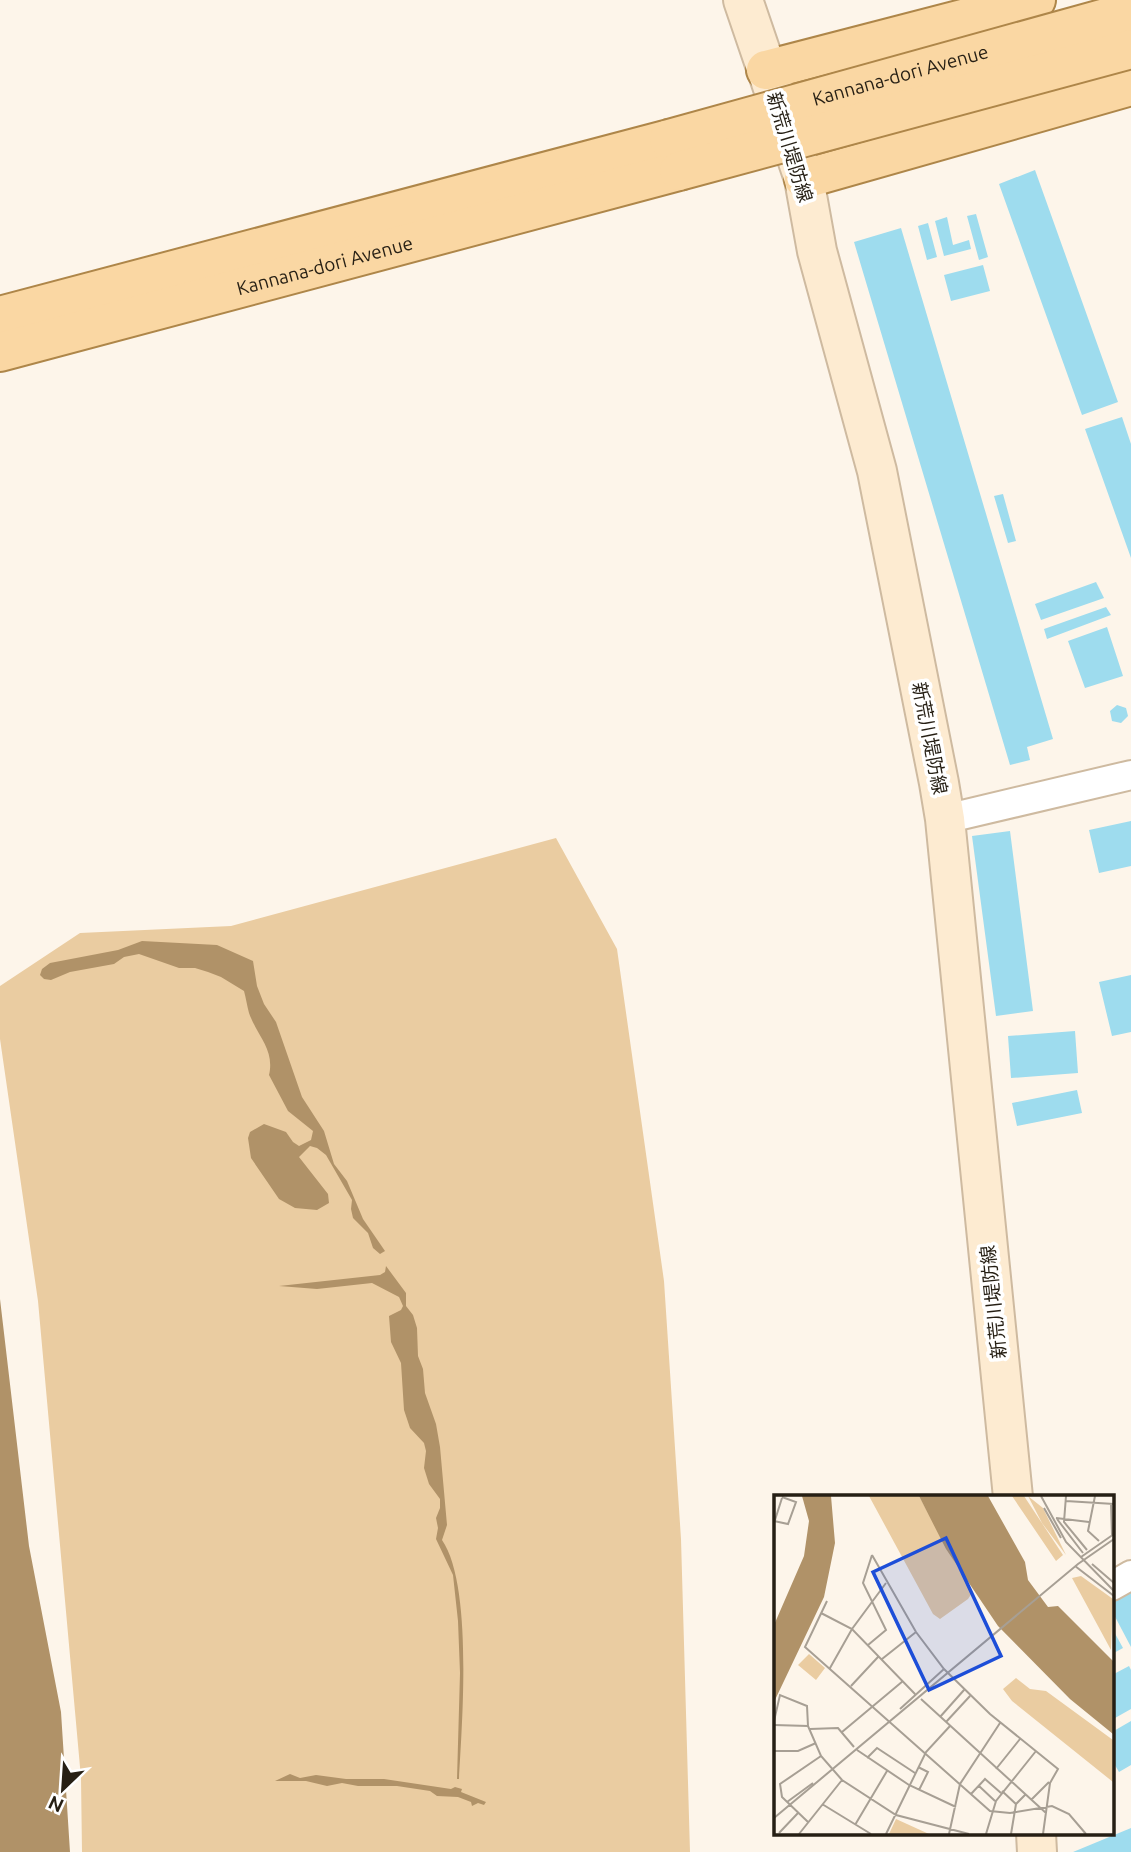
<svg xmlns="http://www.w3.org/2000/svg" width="1131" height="1852" viewBox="0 0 1131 1852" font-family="Ubuntu,'Noto Sans JP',sans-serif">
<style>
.green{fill:#eacca1}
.water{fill:#b09268}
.building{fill:#9edcee}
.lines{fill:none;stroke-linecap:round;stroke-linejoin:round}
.street-casing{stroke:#cebaa0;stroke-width:32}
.secondary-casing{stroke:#cebaa0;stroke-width:42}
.primary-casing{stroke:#ae8649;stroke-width:42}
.street{stroke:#fff;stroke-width:28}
.secondary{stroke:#fdebd1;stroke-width:38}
.primary{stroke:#fad7a3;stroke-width:38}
.primary-bridge-casing{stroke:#ae8649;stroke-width:42;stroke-linecap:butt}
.primary-bridge{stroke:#fad7a3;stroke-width:38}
.labels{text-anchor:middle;stroke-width:7;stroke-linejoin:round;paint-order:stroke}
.street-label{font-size:19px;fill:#261f14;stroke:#fff}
.inset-road{fill:none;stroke:#a79f94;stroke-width:2}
.view{fill:#1d4ed8;fill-opacity:0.15;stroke:#1d4ed8;stroke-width:3.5}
.inset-edge{fill:none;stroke:#261f14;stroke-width:3.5}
</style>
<rect width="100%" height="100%" fill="#fdf5ea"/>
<path class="green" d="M 556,838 L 617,949 L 664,1281 L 681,1539 L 690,1852 L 82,1852 L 81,1778 L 38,1301 L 0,1039 L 0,986 L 80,933 L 231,926 Z"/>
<path class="water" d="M 142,941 L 217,945 L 253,961 L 257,986 L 264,1004 L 276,1022 L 302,1097 L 324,1131 L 334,1164 L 347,1181 L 363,1219 L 385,1251 L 380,1254 L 373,1248 L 368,1233 L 353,1218 L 351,1209 L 352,1200 L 326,1155 L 317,1148 L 310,1146 L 299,1157 L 328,1194 L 329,1203 L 317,1210 L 295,1208 L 279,1199 L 251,1158 L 248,1138 L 250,1132 L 264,1124 L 286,1132 L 293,1142 L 299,1146 L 311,1140 L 313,1131 L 288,1111 L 269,1075 C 275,1049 257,1036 249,1013 C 247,1006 246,998 244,991 L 221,977 L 208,972 L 195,968 L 179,968 L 139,954 L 124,957 L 114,964 L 70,972 L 51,980 L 44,979 L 40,975 L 42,969 L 50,963 L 118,950 Z
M 386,1266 L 406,1293 L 406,1306 L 413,1315 L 417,1328 L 418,1356 L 423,1369 L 425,1393 L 436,1424 L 440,1447 L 447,1525 L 442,1540 C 473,1585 462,1723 459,1779 L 457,1779 L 460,1673 L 458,1621 L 453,1575 L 436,1539 L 438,1528 L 436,1518 L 440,1508 L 440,1499 L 429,1484 L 424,1468 L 426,1451 L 424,1443 L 410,1428 L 404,1410 L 401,1363 L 391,1342 L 389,1316 L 401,1310 L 403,1306 L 399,1297 L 372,1283 L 317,1289 L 279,1286 L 380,1275 L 385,1272 Z
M 0,1299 L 29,1546 L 61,1712 L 70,1852 L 0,1852 Z
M 290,1774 L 300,1778 L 316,1775 L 346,1779 L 384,1779 L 451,1789 L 455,1787 L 462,1789 L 461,1792 L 486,1802 L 484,1805 L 478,1803 L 472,1806 L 471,1802 L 458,1797 L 437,1796 L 430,1791 L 397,1786 L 358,1786 L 342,1783 L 327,1786 L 306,1781 L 275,1781 Z"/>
<path class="building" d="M 1035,170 L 1118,402 L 1082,415 L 999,184 Z
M 976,214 L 988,257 L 979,260 L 967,216 Z
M 947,217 L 953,245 L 969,240 L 971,249 L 944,256 L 935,221 Z
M 928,223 L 937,257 L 927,260 L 918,226 Z
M 901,228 L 1053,739 L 1027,747 L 1030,760 L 1010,765 L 854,242 Z
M 983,265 L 990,291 L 951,301 L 944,275 Z
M 1122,417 L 1131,444 L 1131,558 L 1085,429 Z
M 1003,494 L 1016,541 L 1008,543 L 994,496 Z
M 1096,582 L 1104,598 L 1041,620 L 1035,604 Z
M 1106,607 L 1111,615 L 1047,639 L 1044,629 Z
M 1107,627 L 1123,676 L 1085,688 L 1068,641 Z
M 1117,705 L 1126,708 L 1128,716 L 1121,723 L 1112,721 L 1110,711 Z
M 1131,821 L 1131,866 L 1099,873 L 1089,830 Z
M 1010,831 L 1033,1011 L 996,1016 L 972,836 Z
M 1131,975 L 1131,1032 L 1112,1036 L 1099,982 Z
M 1075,1031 L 1078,1073 L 1011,1078 L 1008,1036 Z
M 1077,1090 L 1082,1113 L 1017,1126 L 1012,1103 Z
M 1131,1588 L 1131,1647 L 1112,1611 L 1112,1598 Z
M 1112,1628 L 1123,1648 L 1112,1654 Z
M 1129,1666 L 1131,1670 L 1131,1709 L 1115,1718 L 1112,1713 L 1112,1675 Z
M 1131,1721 L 1131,1765 L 1119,1772 L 1112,1760 L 1112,1732 Z
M 1131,1828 L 1131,1852 L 1073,1852 Z"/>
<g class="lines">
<g class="street-casing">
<path id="street" d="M 945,819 L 1131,775
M 1112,1586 L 1131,1575"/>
</g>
<g class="secondary-casing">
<path id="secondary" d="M 743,0 L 804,179 L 817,251 L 877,471 L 939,783 L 945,819 L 1013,1497
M 1036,1833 L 1037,1852"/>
</g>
<g class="primary-casing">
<g id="primary">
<path d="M 766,70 L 1036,0"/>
<path d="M 804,179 L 1131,86"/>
<path d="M 0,316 L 669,139"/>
<path id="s1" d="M 0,352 L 679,171"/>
</g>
</g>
<use href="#street" class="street"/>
<use href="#secondary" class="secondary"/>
<use href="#primary" class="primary"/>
<g class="primary-bridge-casing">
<g id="primary-bridge">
<path id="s2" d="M 669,139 L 1131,11"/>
<path d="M 679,171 L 1131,49"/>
</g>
</g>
<use href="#primary-bridge" class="primary-bridge"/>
</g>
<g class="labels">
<g class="street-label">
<text dy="7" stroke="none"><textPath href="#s2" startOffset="240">Kannana-dori Avenue</textPath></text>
<text transform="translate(790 147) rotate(73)" y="7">新荒川堤防線</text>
<text dy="7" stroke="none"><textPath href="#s1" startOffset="336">Kannana-dori Avenue</textPath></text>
<text transform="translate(930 738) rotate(79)" y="7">新荒川堤防線</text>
<text transform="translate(993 1302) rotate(-96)" y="7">新荒川堤防線</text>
</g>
</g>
<g transform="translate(774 1495)">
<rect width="340" height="340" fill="#fdf5ea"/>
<path d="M 95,1 L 145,1 L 198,98 L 194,104 L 166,124 L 159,119 ZM 238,1 L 250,1 L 289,60 L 282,66 ZM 254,1 L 269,13 L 292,60 L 268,28 ZM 307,81 L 339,104 L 337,155 L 298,83 ZM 35,159 L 51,173 L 42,185 L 24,170 ZM 242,183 L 256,194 L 272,196 L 339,245 L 339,287 L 238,206 L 229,194 ZM 122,324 L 155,339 L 115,339 Z" fill="#eacca1"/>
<path d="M 28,1 L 57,1 L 61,48 L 50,102 L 0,207 L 0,130 L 30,61 L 35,26 ZM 145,1 L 214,1 L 251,67 L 254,85 L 274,112 L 284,111 L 339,166 L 339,239 L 296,204 L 224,131 L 172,54 Z" fill="#b09268"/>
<path class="inset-road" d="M 267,1 L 292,47 L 340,96M 292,1 L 290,27 L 313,55M 321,1 L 314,36 L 325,46M 292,6 L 340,9M 337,9 L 338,40M 270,13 L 287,43M 282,23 L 315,27M 283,24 L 309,58M 1,25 L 8,3M 0,26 L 14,29 L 22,7 L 8,2M 98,60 L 142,137 L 170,174 L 216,219 L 284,274 L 276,288 L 269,339M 307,62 L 340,39M 318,69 L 340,88M 301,71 L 340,101M 53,106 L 31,152 L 216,316 L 236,318 L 278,311 L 295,319 L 312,339M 47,118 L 78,134 L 141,199M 94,150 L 112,135 L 89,88 L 98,60M 108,164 L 142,137M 56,173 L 78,134 L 112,88M 77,191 L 104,162M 147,204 L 272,318M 126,214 L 170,174M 166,222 L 190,195M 0,226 L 6,200 L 33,211 L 34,231M 172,227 L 196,201M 0,230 L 34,231 L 47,261 L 68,285 L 122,320 L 195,339M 36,234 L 64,233 L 80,252M 68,237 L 129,186M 83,255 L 135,290 L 182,312M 0,256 L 24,256 L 42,248M 93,263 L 103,253 L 141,278M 144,272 L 154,277 L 145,295M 222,274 L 246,244M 205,291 L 221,306M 228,296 L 242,309 L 251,300M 197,299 L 211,284 L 227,298M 257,305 L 275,287M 13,307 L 39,288M 48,309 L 97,339M 0,323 L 304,69 L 340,44M 34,327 L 8,302 L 6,289 L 47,261M 81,330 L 113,276M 5,338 L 24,318M 25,339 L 68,285M 112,339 L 152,257 L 176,231M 175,339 L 186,289 L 226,228M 212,339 L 222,306 L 262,256M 237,339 L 242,309"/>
<path class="view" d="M 172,43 L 227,161 L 155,195 L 99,77 Z"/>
<rect width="340" height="340" class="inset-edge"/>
</g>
<g transform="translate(63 1789) rotate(205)" stroke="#ffffff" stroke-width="5" paint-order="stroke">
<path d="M0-5L12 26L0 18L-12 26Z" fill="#261f14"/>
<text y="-10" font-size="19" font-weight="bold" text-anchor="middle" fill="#261f14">N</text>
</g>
</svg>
